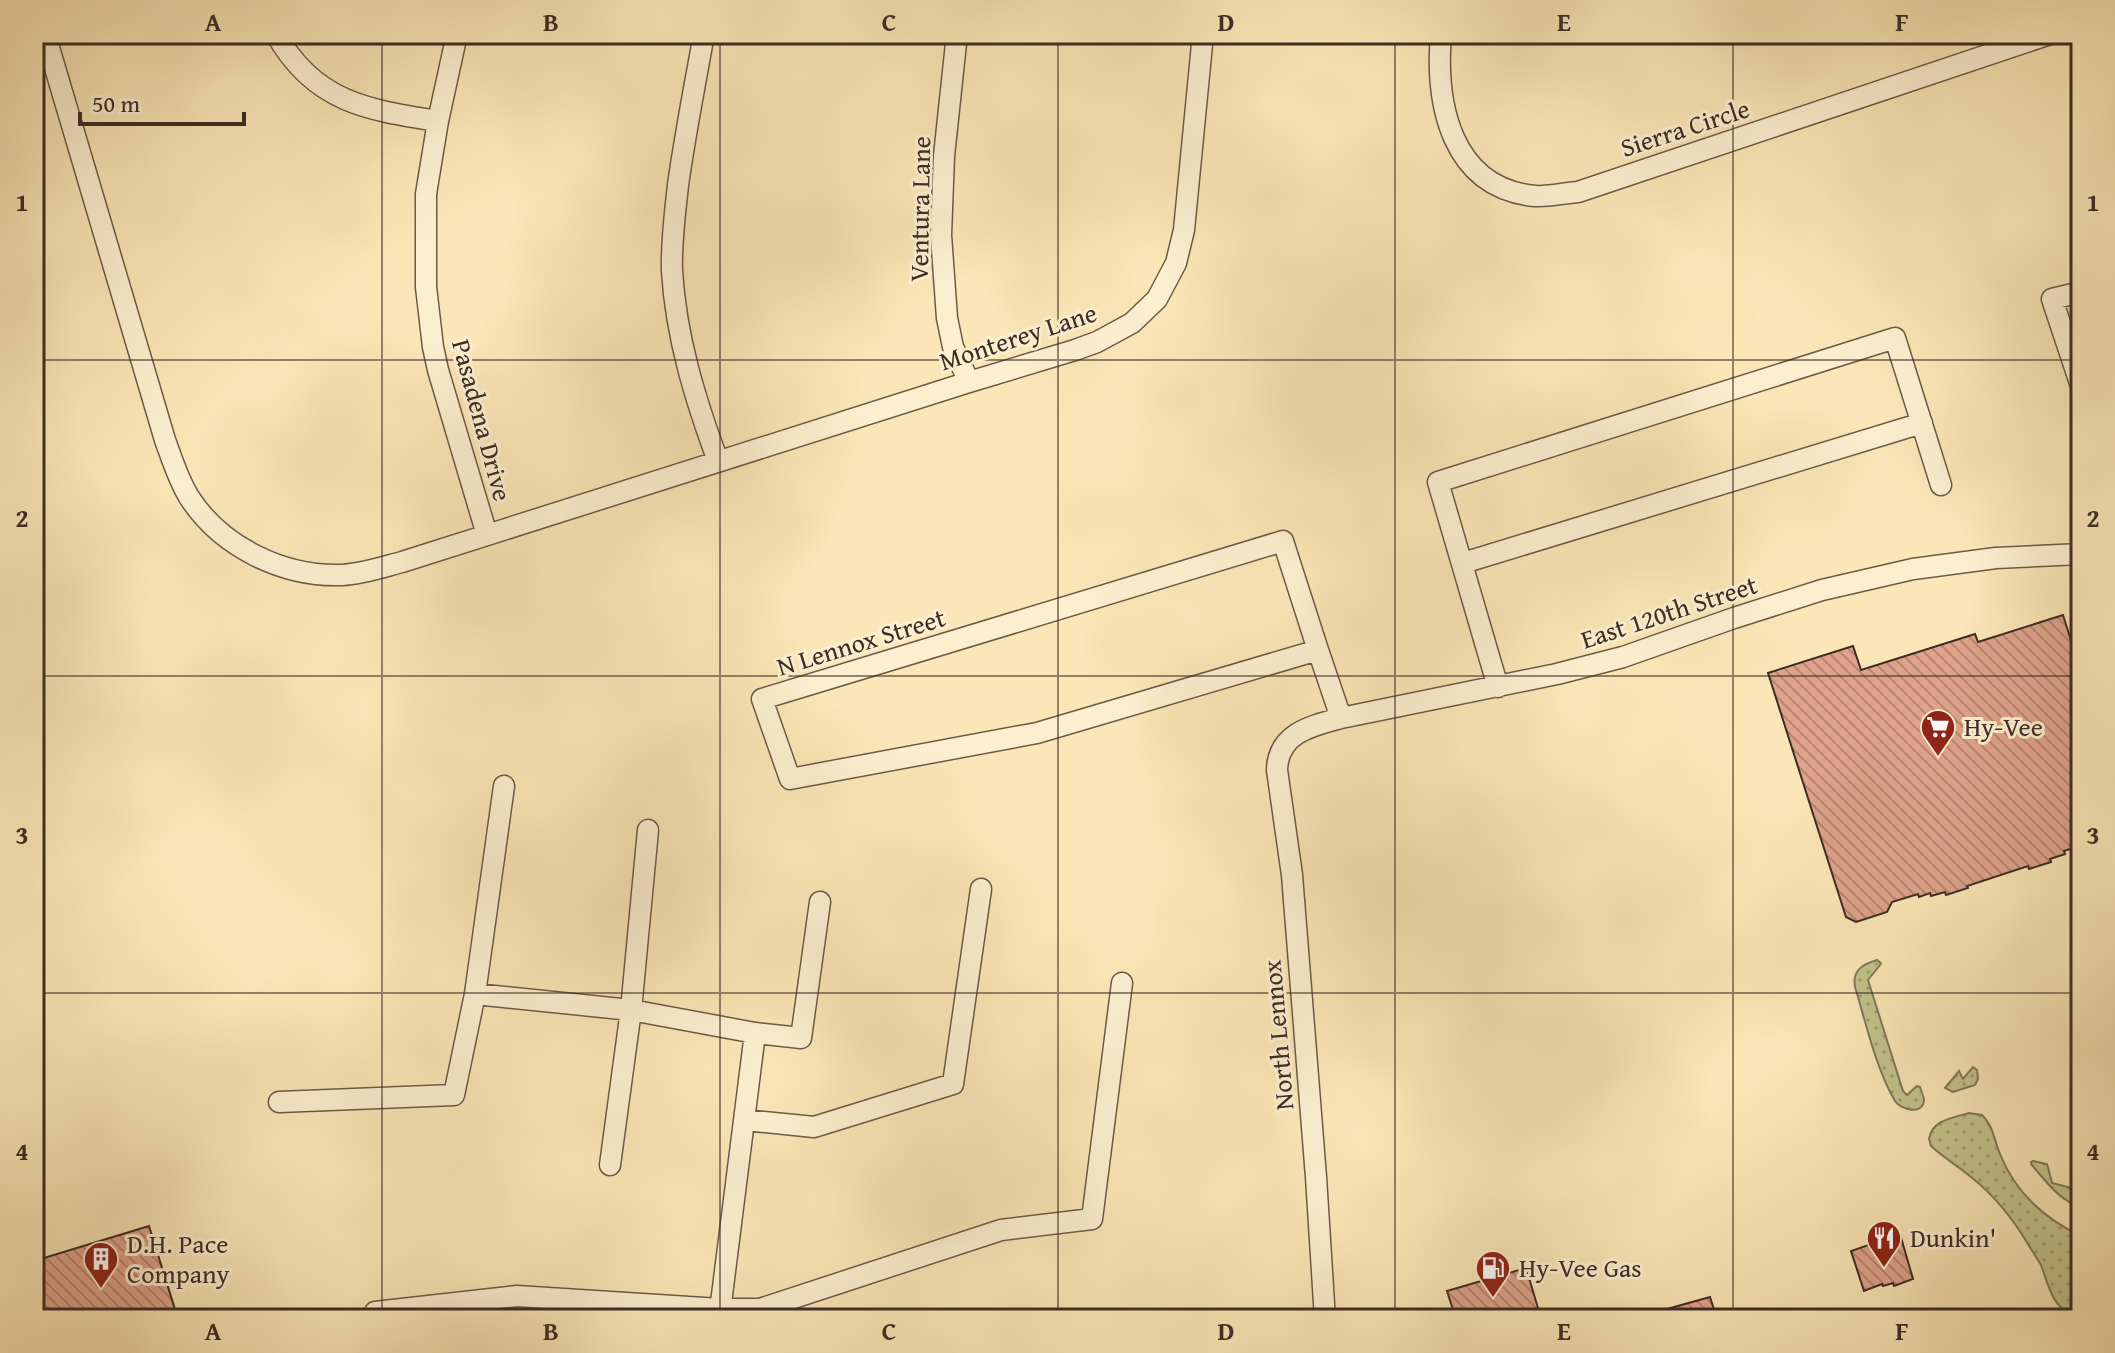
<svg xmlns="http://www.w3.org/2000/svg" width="2115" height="1353" viewBox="0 0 2115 1353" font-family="'Gentium Book Plus',serif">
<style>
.grass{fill:url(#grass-dots);stroke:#807858;stroke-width:2}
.building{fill:url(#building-back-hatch);stroke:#3d2c25;stroke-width:2}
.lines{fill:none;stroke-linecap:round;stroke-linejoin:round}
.street-casing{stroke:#6c5a49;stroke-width:23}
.street{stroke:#fcefd0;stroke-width:20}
.grid{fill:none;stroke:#3d2c25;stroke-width:2;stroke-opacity:0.55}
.labels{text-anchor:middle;stroke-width:6;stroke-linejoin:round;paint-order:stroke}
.street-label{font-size:26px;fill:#3d2c25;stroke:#fcefd0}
.poi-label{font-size:26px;fill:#3d2c25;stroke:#fcefd0;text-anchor:start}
.neatline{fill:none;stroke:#3d2c25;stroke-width:3}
.grid-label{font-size:26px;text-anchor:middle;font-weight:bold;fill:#3d2c25}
</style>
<defs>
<pattern id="grass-dots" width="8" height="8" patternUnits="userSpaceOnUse" patternTransform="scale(2)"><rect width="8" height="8" fill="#c3c38b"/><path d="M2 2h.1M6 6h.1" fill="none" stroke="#a09f71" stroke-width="1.8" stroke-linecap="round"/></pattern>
<pattern id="building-back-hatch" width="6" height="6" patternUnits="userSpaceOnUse" patternTransform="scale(2)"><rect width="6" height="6" fill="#dea38a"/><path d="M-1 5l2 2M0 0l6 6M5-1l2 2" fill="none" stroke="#b58571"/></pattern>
</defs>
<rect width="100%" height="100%" fill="#fae6b6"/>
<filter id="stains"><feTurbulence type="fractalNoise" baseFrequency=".0025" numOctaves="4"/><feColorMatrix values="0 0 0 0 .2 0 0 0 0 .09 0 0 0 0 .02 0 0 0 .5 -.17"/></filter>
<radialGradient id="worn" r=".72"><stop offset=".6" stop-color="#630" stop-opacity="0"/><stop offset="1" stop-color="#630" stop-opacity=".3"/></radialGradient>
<path class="grass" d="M 1877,960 L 1881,963 L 1880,965 L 1868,980 L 1903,1091 L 1907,1095 L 1917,1086 L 1920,1087 C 1920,1088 1924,1098 1924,1099 C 1924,1116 1901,1110 1895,1101 C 1876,1069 1866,1023 1855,987 C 1852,970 1863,964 1877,960 Z
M 1973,1067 L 1977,1070 L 1978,1079 L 1975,1085 L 1953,1092 L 1945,1088 L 1959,1071 L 1963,1079 Z
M 1969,1113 L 1982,1115 C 1993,1125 1994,1140 2000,1154 C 2015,1192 2045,1219 2081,1236 L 2081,1313 C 2054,1318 2048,1283 2041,1265 C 2037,1258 2032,1251 2028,1244 C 2013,1219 1994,1195 1971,1177 C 1958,1166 1944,1158 1931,1146 L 1929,1139 C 1932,1120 1952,1118 1969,1113 Z
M 2033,1161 L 2047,1164 L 2052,1183 L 2072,1188 L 2076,1203 L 2073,1204 C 2055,1195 2044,1179 2031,1164 L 2031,1162 Z"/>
<path class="building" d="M 2063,615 L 2081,672 L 2081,843 L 2075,844 L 2076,847 L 2064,851 L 2065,854 L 2050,859 L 2051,862 L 2029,869 L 2028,866 L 1967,886 L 1968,888 L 1946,895 L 1945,892 L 1931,896 L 1930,893 L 1919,897 L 1918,894 L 1892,902 L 1887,912 L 1856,922 L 1846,917 L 1768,673 L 1853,646 L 1861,670 L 1975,634 L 1978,642 Z
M 149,1226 L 178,1319 L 34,1319 L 34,1261 Z
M 1900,1234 L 1913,1279 L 1894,1286 L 1893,1283 L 1883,1286 L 1882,1284 L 1864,1291 L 1851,1251 Z
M 1526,1268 L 1538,1308 L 1502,1319 L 1456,1319 L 1447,1291 Z
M 1710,1297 L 1717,1319 L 1650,1319 L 1649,1314 Z"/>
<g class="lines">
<g class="street-casing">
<path id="street" d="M 45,34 L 165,440 C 172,459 178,479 189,497 C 221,547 283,577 342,575 C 363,574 383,567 402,562 L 969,382 L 1075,350 L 1097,342 L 1132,323 L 1157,299 L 1176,263 L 1184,230 L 1203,34
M 276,34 C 314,102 367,110 438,121
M 457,34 L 438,121 L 426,194 L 426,287 L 433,347 L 438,370 L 487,535
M 704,34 C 695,84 685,135 678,185 C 675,214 671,242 672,271 C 676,337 695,399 718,461
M 957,34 L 944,156 L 941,235 L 947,318 L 953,347 L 969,382
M 1441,34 C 1435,104 1451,188 1535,196 C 1548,197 1564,193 1578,192 L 2050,34
M 2081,292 L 2052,299 L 2081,386
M 1463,563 L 1922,423
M 1318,650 L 1283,541 L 762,699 L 790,779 L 1037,733 L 1318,650 L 1341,718
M 1498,687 L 1438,482 L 1895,338 L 1941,485
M 475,994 L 631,1010 L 755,1033 L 719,1319
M 755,1033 L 801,1038 L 820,902
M 279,1102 L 454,1095 L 475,994 L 504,786
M 744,1120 L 814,1127 L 953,1084 L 981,889
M 610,1165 L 631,1010 L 648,830
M 375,1312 L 517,1296 L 720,1309 L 760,1309 L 1001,1230 L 1092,1219 L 1122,983
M 1325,1319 L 1316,1177 L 1292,875 L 1277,770 C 1278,733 1311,726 1341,718 L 1557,674 L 1623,657 L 1734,618 L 1822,590 L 1913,569 L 1996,558 L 2081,554"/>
</g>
<use href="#street" class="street"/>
</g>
<path class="grid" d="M 382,34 L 382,1319M 720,34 L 720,1319M 1058,34 L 1058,1319M 1395,34 L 1395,1319M 1733,34 L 1733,1319M 34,360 L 2081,360M 34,676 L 2081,676M 34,993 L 2081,993"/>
<defs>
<g id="supermarket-pin" transform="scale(1.8)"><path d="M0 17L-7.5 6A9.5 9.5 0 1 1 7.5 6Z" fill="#8f2418" stroke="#fcefd0"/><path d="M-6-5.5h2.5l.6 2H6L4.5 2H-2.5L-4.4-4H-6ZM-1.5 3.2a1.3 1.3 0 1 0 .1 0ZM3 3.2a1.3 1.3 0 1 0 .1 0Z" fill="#fff"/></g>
<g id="restaurant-pin" transform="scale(1.8)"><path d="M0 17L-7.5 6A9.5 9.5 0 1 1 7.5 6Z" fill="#8f2418" stroke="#fcefd0"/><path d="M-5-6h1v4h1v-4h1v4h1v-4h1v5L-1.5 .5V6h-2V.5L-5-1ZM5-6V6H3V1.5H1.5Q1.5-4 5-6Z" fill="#fff"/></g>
<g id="building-pin" transform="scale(1.8)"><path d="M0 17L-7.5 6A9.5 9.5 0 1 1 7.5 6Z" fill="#8f2418" stroke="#fcefd0"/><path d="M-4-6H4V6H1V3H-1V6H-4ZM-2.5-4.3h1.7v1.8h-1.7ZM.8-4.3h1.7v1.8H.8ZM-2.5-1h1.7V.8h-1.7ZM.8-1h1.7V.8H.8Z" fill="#fff"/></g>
<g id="fuel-pin" transform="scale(1.8)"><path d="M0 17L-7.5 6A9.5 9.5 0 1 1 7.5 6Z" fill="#8f2418" stroke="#fcefd0"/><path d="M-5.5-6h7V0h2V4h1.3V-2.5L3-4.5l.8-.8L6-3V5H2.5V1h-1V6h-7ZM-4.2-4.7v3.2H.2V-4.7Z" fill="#fff"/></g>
</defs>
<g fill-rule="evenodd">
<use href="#supermarket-pin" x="1938" y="727"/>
<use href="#restaurant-pin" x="1884" y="1238"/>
<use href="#building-pin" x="101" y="1259"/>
<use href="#fuel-pin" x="1493" y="1268"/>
</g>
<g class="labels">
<g class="street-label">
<text transform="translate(1685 128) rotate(-18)" y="9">Sierra Circle</text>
<text transform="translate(920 209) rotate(-89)" y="9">Ventura Lane</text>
<text transform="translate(1018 337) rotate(-18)" y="9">Monterey Lane</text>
<text transform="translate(482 420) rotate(75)" y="9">Pasadena Drive</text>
<text transform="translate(1669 612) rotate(-18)" y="9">East 120th Street</text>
<text transform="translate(861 642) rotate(-17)" y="9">N Lennox Street</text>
<text transform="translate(1278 1035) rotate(-95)" y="9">North Lennox</text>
</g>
<g class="poi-label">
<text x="1964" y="736">Hy-Vee</text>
<text x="1910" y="1247">Dunkin'</text>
<text x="127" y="1253">D.H. Pace<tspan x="127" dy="30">Company</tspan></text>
<text x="1519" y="1277">Hy-Vee Gas</text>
</g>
</g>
<rect width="2115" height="1353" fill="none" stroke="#fae6b6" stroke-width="88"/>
<path d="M80 112v12h164v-12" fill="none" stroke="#3d2c25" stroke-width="4"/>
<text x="92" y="112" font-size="24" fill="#3d2c25" stroke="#fcefd0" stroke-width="6" paint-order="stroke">50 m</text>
<rect x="44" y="44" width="2027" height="1265" class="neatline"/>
<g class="grid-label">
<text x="213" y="31">A</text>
<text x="551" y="31">B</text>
<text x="889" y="31">C</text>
<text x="1226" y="31">D</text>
<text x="1564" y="31">E</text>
<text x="1902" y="31">F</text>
<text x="22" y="211">1</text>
<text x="2093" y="211">1</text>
<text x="22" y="527">2</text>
<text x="2093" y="527">2</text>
<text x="22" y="844">3</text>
<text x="2093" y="844">3</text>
<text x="22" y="1160">4</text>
<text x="2093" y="1160">4</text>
<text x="213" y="1340">A</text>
<text x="551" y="1340">B</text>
<text x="889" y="1340">C</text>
<text x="1226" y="1340">D</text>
<text x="1564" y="1340">E</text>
<text x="1902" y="1340">F</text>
</g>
<rect width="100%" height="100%" filter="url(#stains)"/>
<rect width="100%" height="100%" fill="url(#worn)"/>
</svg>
